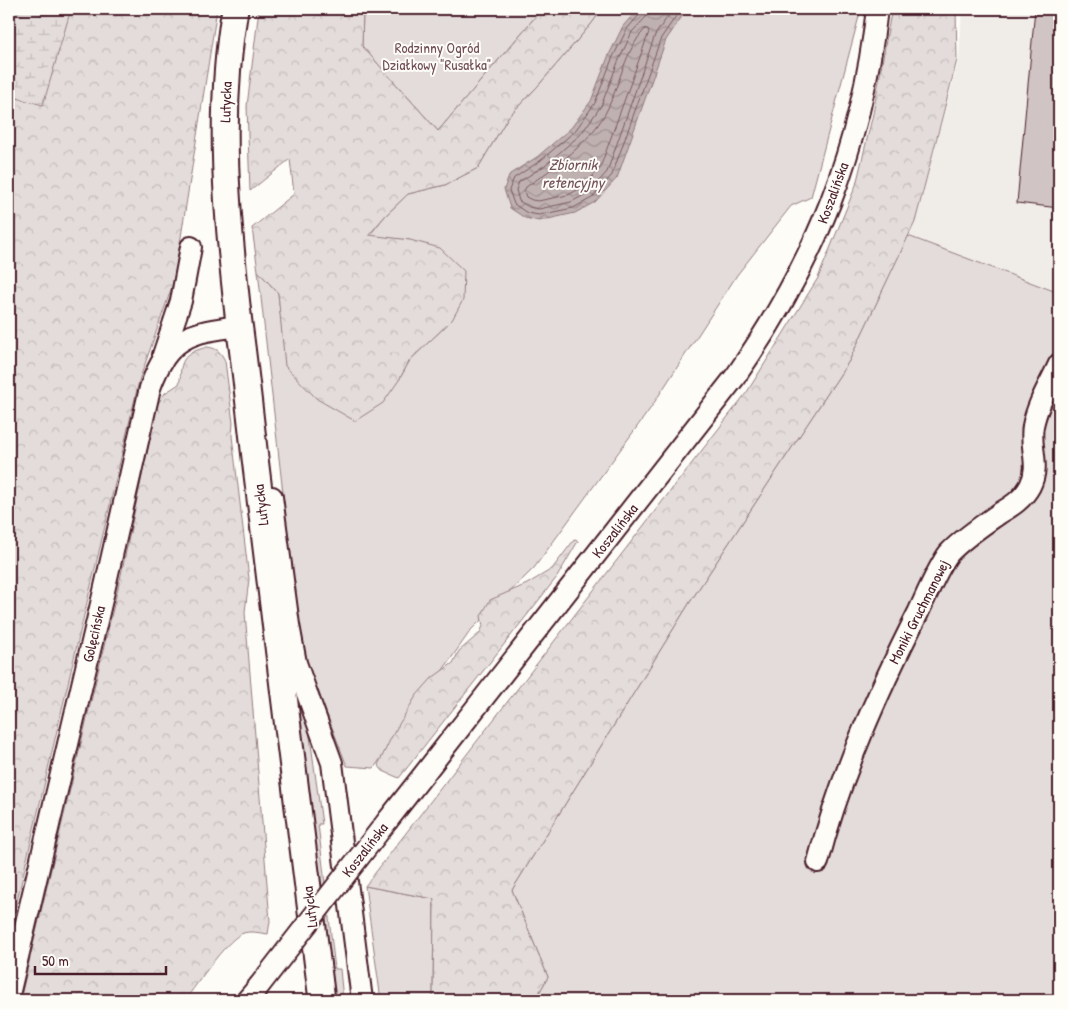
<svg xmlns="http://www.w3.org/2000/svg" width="1068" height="1009" viewBox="0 0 1068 1009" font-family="'Patrick Hand',sans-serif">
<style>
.built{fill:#f0ece8}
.green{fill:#e3dcda;stroke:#967e82}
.forest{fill:url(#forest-crowns);stroke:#967e82}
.wetland{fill:url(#wetland-marsh);stroke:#967e82}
.water{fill:url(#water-waves);stroke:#91777b}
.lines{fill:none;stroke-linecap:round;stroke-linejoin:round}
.shore{stroke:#795961;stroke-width:1}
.building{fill:#d0c5c4;stroke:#4a1f2b}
.minor-casing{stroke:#4a1f2b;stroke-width:24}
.major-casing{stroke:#4a1f2b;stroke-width:29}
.minor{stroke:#fdfcf7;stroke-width:20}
.major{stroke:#fdfcf7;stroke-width:25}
.minor-bridge-casing{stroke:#4a1f2b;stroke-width:24;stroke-linecap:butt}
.minor-bridge{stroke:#fdfcf7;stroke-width:20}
.labels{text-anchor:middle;stroke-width:4;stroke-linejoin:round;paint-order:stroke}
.park-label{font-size:15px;fill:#704e57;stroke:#fdfcf7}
.street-label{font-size:15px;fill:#4a1f2b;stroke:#fdfcf7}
.water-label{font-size:16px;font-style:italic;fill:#73525a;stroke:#fdfcf7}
</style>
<defs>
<pattern id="forest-crowns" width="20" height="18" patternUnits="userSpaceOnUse" patternTransform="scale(1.25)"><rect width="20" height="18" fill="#e3dcda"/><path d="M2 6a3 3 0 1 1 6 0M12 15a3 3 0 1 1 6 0" fill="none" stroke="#c4bcbb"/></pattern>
<pattern id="wetland-marsh" width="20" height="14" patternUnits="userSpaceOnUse" patternTransform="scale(1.25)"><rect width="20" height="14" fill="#e3dcda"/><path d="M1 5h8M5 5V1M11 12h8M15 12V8" fill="none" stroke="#c4bcbb"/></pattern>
<pattern id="water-waves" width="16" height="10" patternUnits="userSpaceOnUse" patternTransform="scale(1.25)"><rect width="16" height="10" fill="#c0b1b1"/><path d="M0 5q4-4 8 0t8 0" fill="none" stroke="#9e8f90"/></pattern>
</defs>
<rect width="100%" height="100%" fill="#fdfcf7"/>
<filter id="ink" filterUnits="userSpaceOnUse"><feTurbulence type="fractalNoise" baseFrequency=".02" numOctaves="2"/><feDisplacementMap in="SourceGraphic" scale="10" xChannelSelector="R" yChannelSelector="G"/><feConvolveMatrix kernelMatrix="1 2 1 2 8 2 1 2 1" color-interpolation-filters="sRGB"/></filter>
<g filter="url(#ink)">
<path class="built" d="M 962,9 L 1059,9 L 1059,293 L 908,236 L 915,222 L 959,59 Z"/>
<path class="green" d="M 363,9 L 542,9 L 438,131 L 362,46 Z
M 602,9 L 861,9 L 811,197 L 791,206 L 737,275 L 650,409 L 534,568 L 471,630 L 374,768 L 347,766 L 300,645 L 258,271 L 278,293 L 286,366 L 399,380 L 410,360 L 452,320 L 410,240 L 369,236 L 385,216 L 408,194 L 445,185 L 478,168 L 508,117 L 537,87 L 592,23 Z
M 908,236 L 1059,293 L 1059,1000 L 535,1000 L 548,977 L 512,890 L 690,602 L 849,361 Z
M 297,690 L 308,722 L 322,824 L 318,824 L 335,969 L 340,969 L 343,1000 L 331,1000 L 294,692 Z
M 365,886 L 434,899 L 433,1000 L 381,1000 Z"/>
<path class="forest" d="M 9,9 L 217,9 L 174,281 L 139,381 L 9,935 Z
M 259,9 L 363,9 L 362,46 L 438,131 L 542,9 L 602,9 L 592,23 L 537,87 L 508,117 L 478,168 L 445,185 L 408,194 L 385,216 L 369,235 L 410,240 L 440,248 L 464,271 L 463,300 L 452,320 L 410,360 L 399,380 L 383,403 L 355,421 L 317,399 L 285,366 L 278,293 L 258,271 L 252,228 L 294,194 L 290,159 L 250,191 L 247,106 Z
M 893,9 L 956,9 L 957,60 L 915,222 L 849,361 L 690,602 L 512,890 L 548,977 L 535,1000 L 433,1000 L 434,899 L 365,886 L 747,392 L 818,278 L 856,185 L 873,114 L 890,18 Z
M 207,347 C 217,348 221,352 225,361 L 233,423 L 232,436 L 249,579 L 245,612 L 270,921 L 268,934 C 260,933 249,930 241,934 C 224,943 198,983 185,1000 L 20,1000 L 121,575 L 157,405 L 165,393 L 179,384 C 181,378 180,373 181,368 C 184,353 194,351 207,347 Z
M 574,540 L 578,541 L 557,577 L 399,778 L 383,771 L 378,765 L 392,736 L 416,696 L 432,678 L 453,663 L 459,651 L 480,633 L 483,626 L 481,616 L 490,600 L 527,584 L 552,569 Z"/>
<path class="wetland" d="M 9,9 L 71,9 L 43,105 L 9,96 Z"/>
<path class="water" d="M 638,9 L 687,9 L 666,40 L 617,178 L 595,202 L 575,213 L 539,221 L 525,218 L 510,208 L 504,189 L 510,174 L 537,157 L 571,128 L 591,101 L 608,57 L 623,26 Z"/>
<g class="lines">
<path class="shore" d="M 641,9 L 640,14 L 627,29 L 612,59 L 595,103 L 575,131 L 540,161 L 514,178 L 509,190 L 514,204 L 527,213 L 539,215 L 573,208 L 592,198 L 612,175 L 661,38 L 681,9
M 648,9 L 646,17 L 632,32 L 618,62 L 601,106 L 581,134 L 544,166 L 519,182 L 516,190 L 519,201 L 529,207 L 539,209 L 571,202 L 588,193 L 607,172 L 655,35 L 673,9
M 645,29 L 648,29 L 649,32 L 600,168 L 583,187 L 568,195 L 538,201 L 532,200 L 526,197 L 524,191 L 526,187 C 555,167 592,142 608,108 C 620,83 625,50 645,29 Z"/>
</g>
<path class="building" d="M 1035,9 L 1059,9 L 1059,208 L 1017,203 Z"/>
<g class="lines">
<g class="minor-casing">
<path id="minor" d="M 163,355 L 181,301 L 191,247
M 272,497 L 289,625 L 296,663 L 332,763 L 362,1000
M 388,820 L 735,377 C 816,261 861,150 877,9
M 818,862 C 840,776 878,692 918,613 C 926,596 938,567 949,553 C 962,539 984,524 1000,513 C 1012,506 1023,499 1030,486 C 1041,465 1029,447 1033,426 C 1037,404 1050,384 1059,364
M 9,995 L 104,591 L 150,388 C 168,337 189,332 240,326
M 247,1000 L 259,986"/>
</g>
<g class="major-casing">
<path id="major" d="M 235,9 C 217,113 227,219 239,323 C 245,368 250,413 255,458 C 277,639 299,819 322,1000"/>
</g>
<use href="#minor" class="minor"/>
<use href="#major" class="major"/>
<g class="minor-bridge-casing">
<path id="minor-bridge" d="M 259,986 L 388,820"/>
</g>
<use href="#minor-bridge" class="minor-bridge"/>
</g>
</g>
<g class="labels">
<g class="park-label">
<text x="437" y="53">Rodzinny Ogród<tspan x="437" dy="17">Działkowy "Rusałka"</tspan></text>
</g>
<g class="street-label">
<text transform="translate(226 102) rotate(-88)" y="5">Lutycka</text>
<text transform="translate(833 193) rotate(-70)" y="5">Koszalińska</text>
<text transform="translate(261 505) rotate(-97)" y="5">Lutycka</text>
<text transform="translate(615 531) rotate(-52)" y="5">Koszalińska</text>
<text transform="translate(919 612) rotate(-63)" y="5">Moniki Gruchmanowej</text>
<text transform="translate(94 634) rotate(-77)" y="5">Golęcińska</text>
<text transform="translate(365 850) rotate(-52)" y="5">Koszalińska</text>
<text transform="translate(310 907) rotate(-97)" y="5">Lutycka</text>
</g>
<g class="water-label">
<text x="573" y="170">Zbiornik<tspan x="573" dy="18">retencyjny</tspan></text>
</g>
</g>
<rect width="1068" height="1009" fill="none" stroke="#fdfcf7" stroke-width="30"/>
<rect x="15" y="15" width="1038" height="979" fill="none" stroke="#4a1f2b" stroke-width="2" filter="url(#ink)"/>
<path d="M35 966v8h131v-8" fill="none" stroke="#4a1f2b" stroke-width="2.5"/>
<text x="42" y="966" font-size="15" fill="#4a1f2b" stroke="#fdfcf7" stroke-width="4" paint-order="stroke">50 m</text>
</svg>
